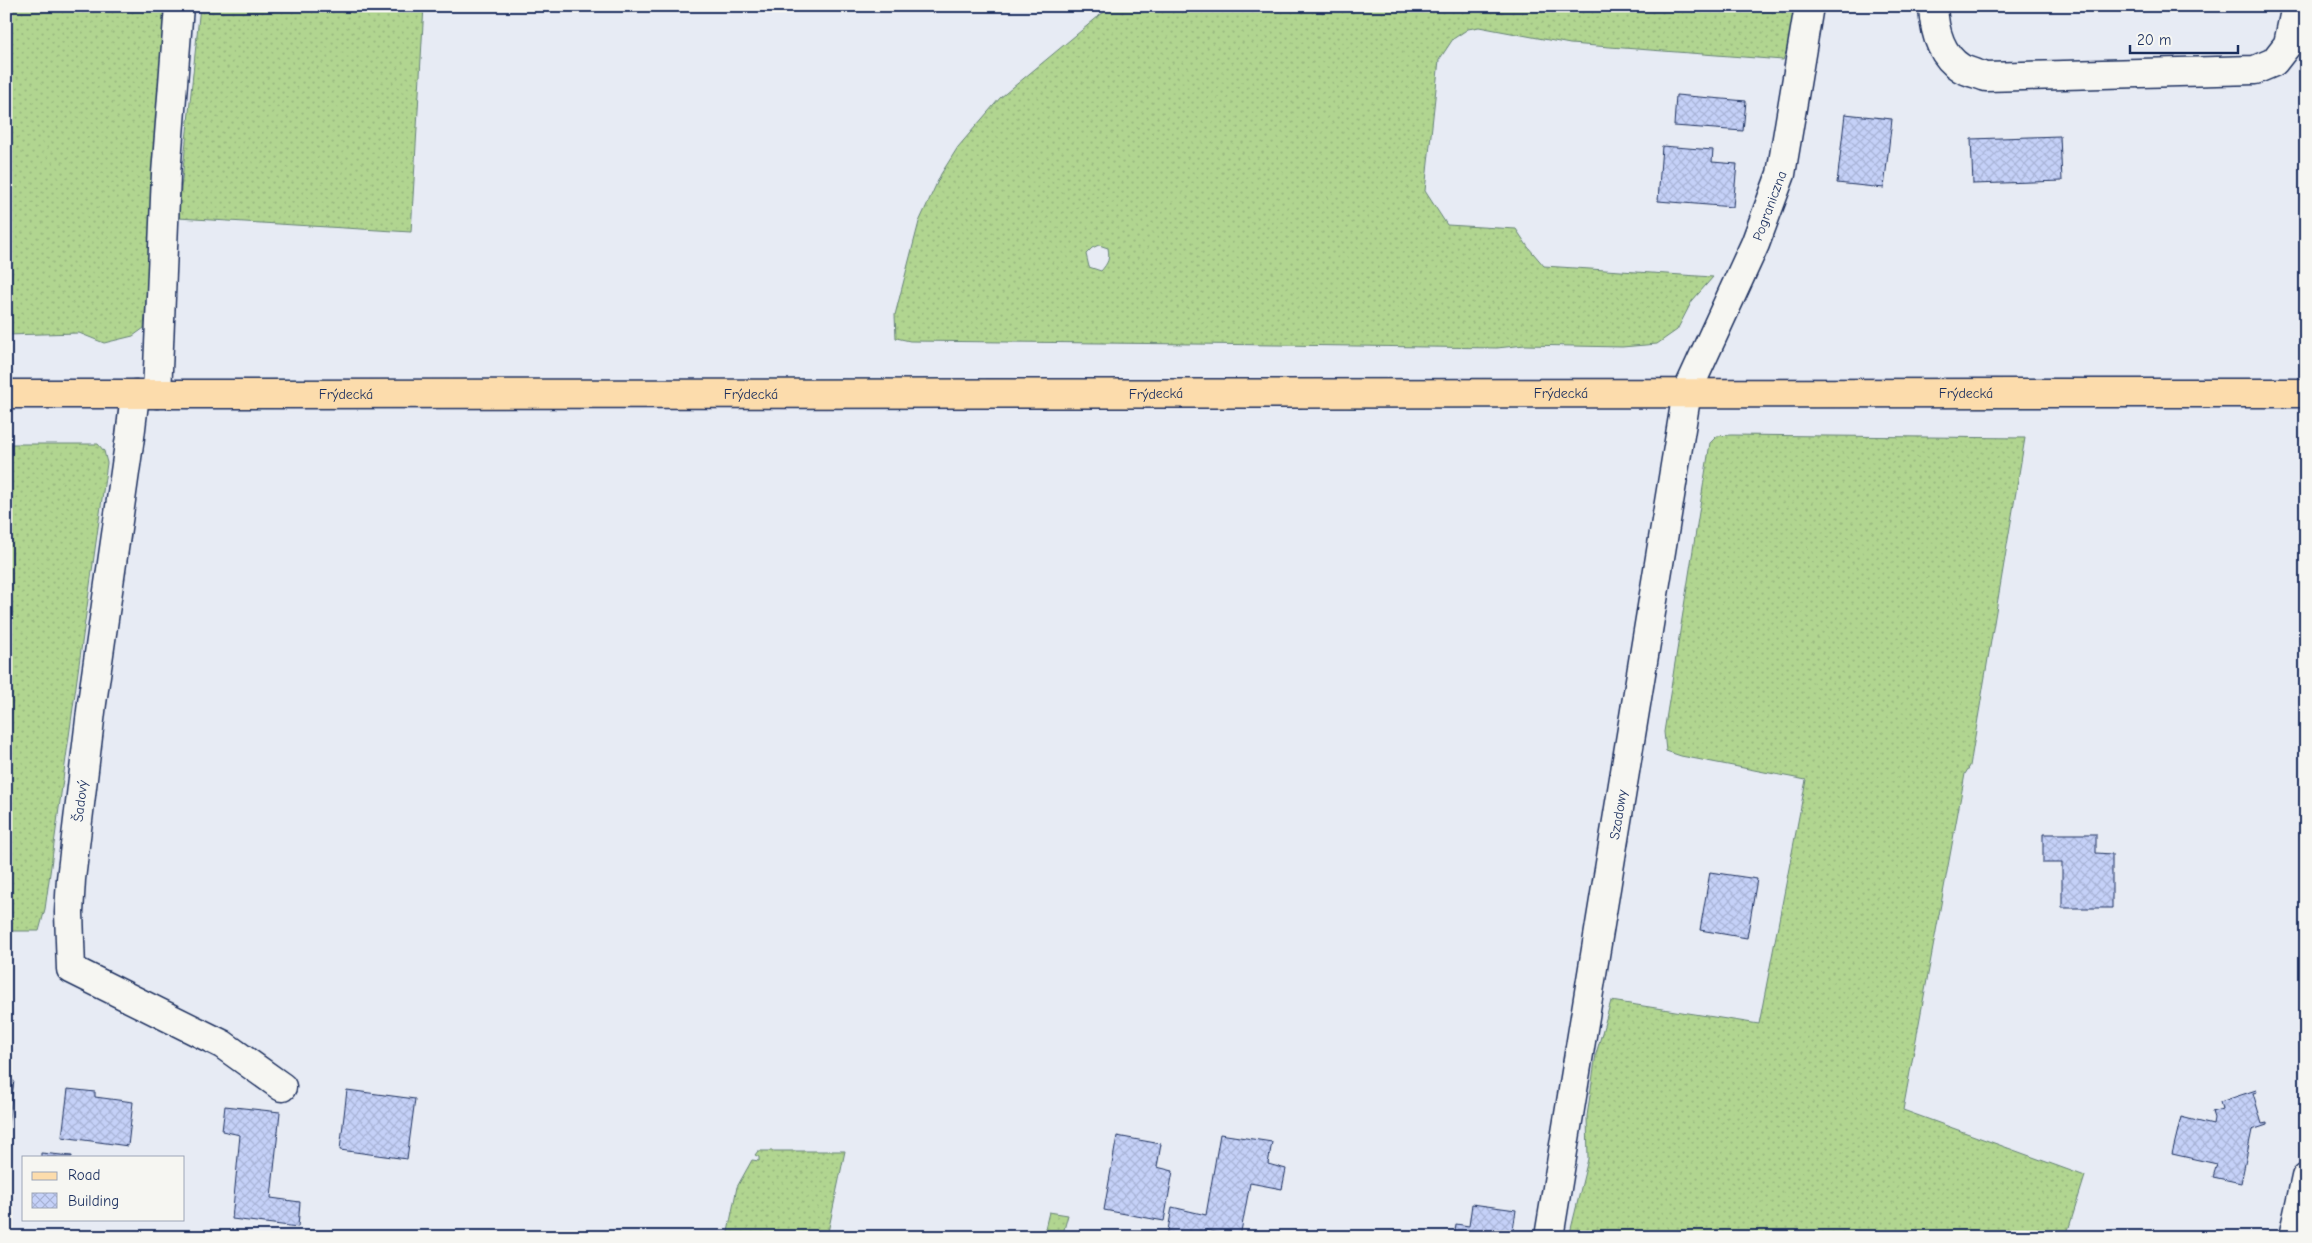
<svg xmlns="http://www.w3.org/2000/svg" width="2312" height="1243" viewBox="0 0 2312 1243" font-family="'Comic Neue',sans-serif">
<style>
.grass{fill:url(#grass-dots);stroke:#668277;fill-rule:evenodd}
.building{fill:url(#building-cross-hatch);stroke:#1b2f5e}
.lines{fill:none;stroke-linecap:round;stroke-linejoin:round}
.minor-casing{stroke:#1b2f5e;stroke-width:31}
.major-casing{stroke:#1b2f5e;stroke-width:31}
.minor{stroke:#f6f6f2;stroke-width:28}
.major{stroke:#fcdcac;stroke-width:28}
.labels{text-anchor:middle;stroke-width:4;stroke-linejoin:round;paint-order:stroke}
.street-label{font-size:14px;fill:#1b2f5e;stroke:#f6f6f2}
</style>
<defs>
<pattern id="grass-dots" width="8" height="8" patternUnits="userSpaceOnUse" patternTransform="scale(1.25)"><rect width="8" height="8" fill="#b1d590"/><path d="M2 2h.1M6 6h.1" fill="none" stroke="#98b77f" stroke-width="1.8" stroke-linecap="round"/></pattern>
<pattern id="building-cross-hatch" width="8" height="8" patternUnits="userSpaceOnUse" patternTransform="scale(1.25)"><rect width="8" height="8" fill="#c5d1f8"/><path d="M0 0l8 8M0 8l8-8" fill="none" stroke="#a9b4d7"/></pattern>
</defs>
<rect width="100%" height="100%" fill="#e7ebf4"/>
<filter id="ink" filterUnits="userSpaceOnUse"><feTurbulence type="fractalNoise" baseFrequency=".02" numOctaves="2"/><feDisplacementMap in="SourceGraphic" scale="10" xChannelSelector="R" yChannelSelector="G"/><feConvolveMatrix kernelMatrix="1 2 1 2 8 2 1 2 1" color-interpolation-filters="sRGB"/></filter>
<g filter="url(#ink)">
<path class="grass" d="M 6,6 L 168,6 L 144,328 L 133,336 L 104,343 L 79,333 L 6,335 Z
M 200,6 L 424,6 L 411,232 L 178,218 Z
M 1111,6 L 1795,6 L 1789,45 L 1783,60 L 1570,44 L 1479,27 L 1468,29 L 1453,39 L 1439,60 L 1425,191 L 1447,225 L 1516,229 L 1528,247 L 1544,266 L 1713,277 L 1692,301 L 1677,330 L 1657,344 L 1622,347 L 1525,345 L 1497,348 C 1302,345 1106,343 910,341 L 896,338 L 895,315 L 919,222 L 941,174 L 958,147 L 1000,98 ZM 1099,245 L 1108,248 C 1110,259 1108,263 1101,271 L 1089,267 L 1086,254 L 1092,248 Z
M 1731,435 L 2025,438 L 1970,766 L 1965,774 L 1903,1110 L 2085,1176 L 2066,1237 L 1569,1237 L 1588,1159 L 1587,1116 L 1596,1054 L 1611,1001 L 1759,1024 L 1806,780 L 1681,756 L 1666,751 L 1664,732 L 1710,443 L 1717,436 Z
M 6,444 L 98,444 L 104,451 L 107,463 L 45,909 L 39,931 L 6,931 Z
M 758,1151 L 845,1151 L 827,1237 L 727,1237 L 737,1187 L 752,1160 L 759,1161 L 759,1157 L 755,1155 Z
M 1049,1212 L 1068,1215 L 1062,1237 L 1043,1237 Z"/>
<path class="building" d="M 1676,95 L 1746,101 L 1743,131 L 1674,126 Z
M 1845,114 L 1892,119 L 1884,188 L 1837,183 Z
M 2060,136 L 2062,181 L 1973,184 L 1971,139 Z
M 1662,146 L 1713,150 L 1712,162 L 1737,164 L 1733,207 L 1658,201 Z
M 2043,834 L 2096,834 L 2096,853 L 2112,854 L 2112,908 L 2062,908 L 2062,863 L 2043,863 Z
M 1710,872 L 1757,879 L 1747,938 L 1700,930 Z
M 6,1080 L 14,1081 L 6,1140 Z
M 68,1089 L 95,1092 L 95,1097 L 133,1102 L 128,1146 L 62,1137 Z
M 347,1090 L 415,1099 L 407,1159 L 340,1150 Z
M 2256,1090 L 2257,1092 L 2253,1093 L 2262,1124 L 2267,1123 L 2267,1125 L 2252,1130 L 2241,1183 L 2213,1177 L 2217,1164 L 2172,1154 L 2181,1117 L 2213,1125 L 2214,1118 L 2212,1112 L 2222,1109 L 2220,1102 Z
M 225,1106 L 280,1112 L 271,1198 L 300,1202 L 298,1227 L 232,1219 L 240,1135 L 222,1131 Z
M 1220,1134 L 1272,1142 L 1268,1164 L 1286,1169 L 1282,1189 L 1250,1183 L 1240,1237 L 1206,1230 L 1205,1237 L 1167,1236 L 1172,1207 L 1206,1215 Z
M 1117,1136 L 1161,1144 L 1157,1167 L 1173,1171 L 1164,1221 L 1104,1210 Z
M 41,1153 L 72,1156 L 72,1157 L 41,1157 Z
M 1472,1204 L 1516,1210 L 1512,1237 L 1454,1237 L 1456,1224 L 1469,1226 Z"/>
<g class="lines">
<g class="minor-casing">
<g id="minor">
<path d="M 1933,6 C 1934,28 1940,55 1961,68 C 1968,72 1978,74 1986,77 L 2255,70 L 2274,62 L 2288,44 L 2296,6"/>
<path d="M 135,394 L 130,437 L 92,703 L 71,879 L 69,913 L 71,969 L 222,1044 L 282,1087"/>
<path d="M 157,394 L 166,174 L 179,6"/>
<path id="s1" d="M 1549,1237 L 1687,392 L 1755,244 L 1781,174 L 1809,6"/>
<path d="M 2293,1237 L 2306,1177"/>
</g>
</g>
<g class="major-casing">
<g id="major">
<path id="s2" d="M 6,394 L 2306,393"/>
</g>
</g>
<use href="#minor" class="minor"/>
<use href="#major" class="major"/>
</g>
</g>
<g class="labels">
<g class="street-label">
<text dy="5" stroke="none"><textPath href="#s1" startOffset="1060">Pograniczna</textPath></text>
<text dy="5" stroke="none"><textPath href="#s2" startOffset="1150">Frýdecká</textPath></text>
<text dy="5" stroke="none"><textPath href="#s2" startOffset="1555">Frýdecká</textPath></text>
<text dy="5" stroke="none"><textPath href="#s2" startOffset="745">Frýdecká</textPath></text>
<text dy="5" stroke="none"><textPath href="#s2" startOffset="1960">Frýdecká</textPath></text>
<text dy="5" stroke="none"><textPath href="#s2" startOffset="340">Frýdecká</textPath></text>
<text transform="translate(80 801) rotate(-83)" y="5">Šadový</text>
<text dy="5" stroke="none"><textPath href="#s1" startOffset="428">Szadowy</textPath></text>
</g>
</g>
<rect width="2312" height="1243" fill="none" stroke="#f6f6f2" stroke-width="25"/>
<rect x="12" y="12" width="2287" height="1218" fill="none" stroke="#1b2f5e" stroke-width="2" filter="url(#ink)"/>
<rect x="22" y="1156" width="162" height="65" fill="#f6f6f2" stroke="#9ea6b7"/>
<rect x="32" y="1172" width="25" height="8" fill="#fcdcac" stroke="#9ea6b7"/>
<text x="68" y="1180" font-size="15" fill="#1b2f5e">Road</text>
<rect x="32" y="1193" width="25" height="15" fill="url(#building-cross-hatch)" stroke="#9ea6b7"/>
<text x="68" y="1206" font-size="15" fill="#1b2f5e">Building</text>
<path d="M2130 45v8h108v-8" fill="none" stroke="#1b2f5e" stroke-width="2.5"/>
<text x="2137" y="45" font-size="15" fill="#1b2f5e" stroke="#f6f6f2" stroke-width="4" paint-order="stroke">20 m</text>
</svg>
